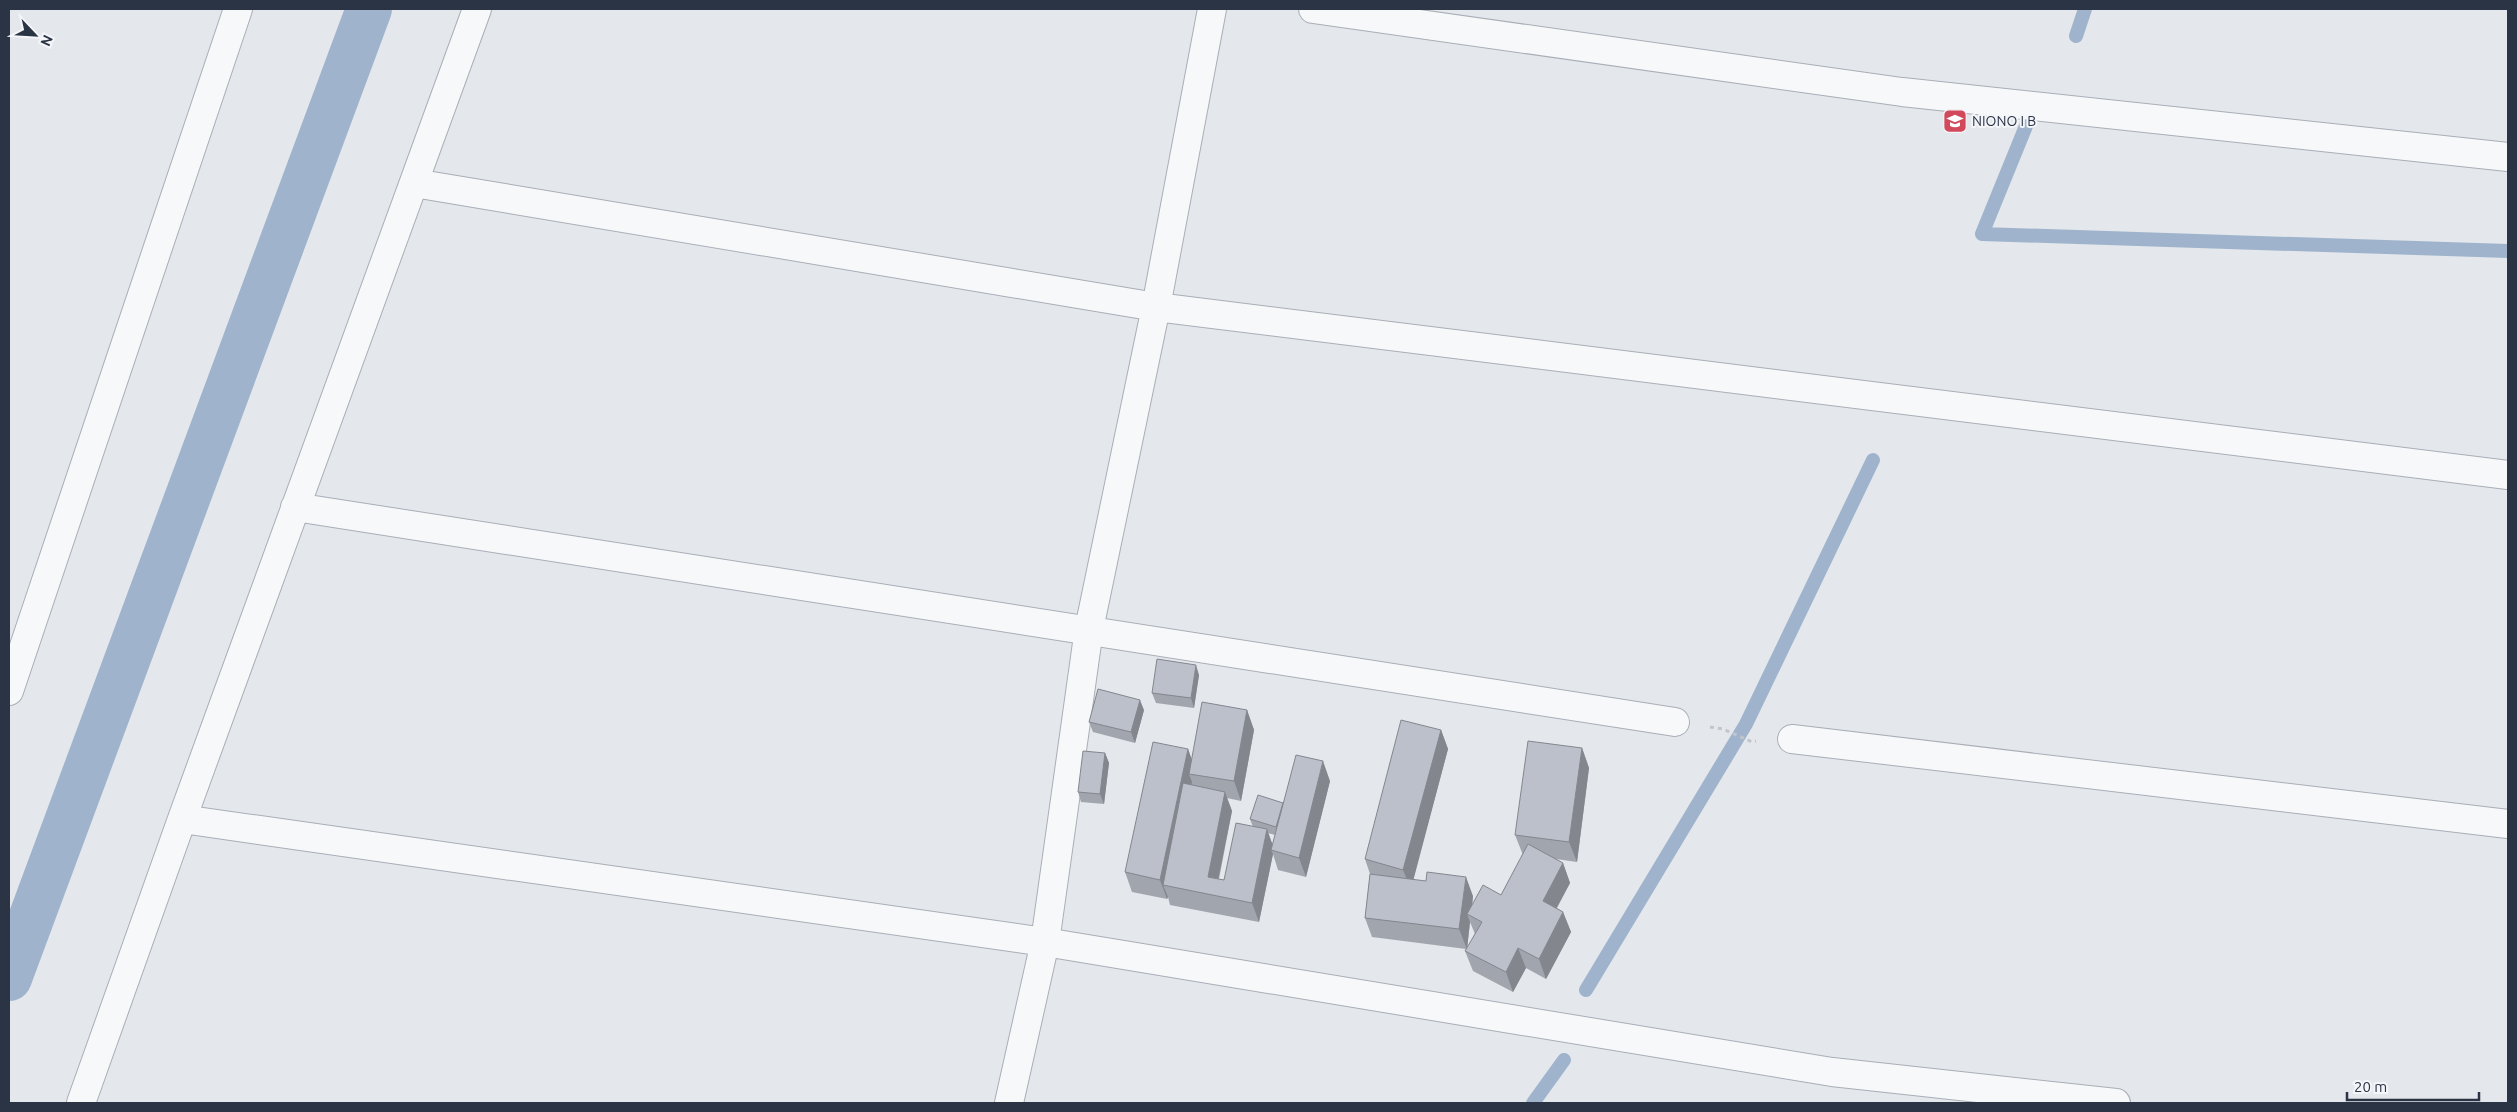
<svg xmlns="http://www.w3.org/2000/svg" width="2517" height="1112" viewBox="0 0 2517 1112" font-family="Ubuntu,sans-serif">
<style>
.lines{fill:none;stroke-linecap:round;stroke-linejoin:round}
.stream{stroke:#9fb4cc;stroke-width:14}
.canal{stroke:#9fb4cc;stroke-width:46}
.minor-casing{stroke:#a9aeb7;stroke-width:30}
.path{stroke:#c2c5cb;stroke-width:3;stroke-dasharray:4 4;stroke-linecap:butt}
.minor{stroke:#f7f8fa;stroke-width:28}
.wall{fill:#a1a5ae;fill-rule:evenodd}
.shaded-wall{fill:#83868d}
.building{fill:#bbc0ca;stroke:#83868d}
.labels{text-anchor:middle;stroke-width:4;stroke-linejoin:round;paint-order:stroke}
.poi-label{font-size:14px;fill:#2b3445;stroke:#f4f6f9;text-anchor:start}
</style>
<rect width="100%" height="100%" fill="#e4e7ec"/>
<g class="lines">
<path class="stream" d="M 2076,36 L 2085,9
M 2026,126 L 1982,234 L 2508,251
M 1586,990 L 1746,724 L 1873,460
M 1533,1103 L 1564,1060"/>
<path class="canal" d="M 9,978 L 369,9"/>
<g class="minor-casing">
<path id="minor" d="M 1313,9 L 1902,92 L 2508,157
M 414,183 L 1156,307 L 2508,475
M 295,507 L 1675,722
M 9,691 L 238,9
M 1792,739 L 2508,824
M 182,819 L 1045,942 L 1832,1072 L 2116,1103
M 81,1103 L 182,819 L 477,9
M 1009,1103 L 1045,942 L 1089,629 L 1156,307 L 1212,9"/>
</g>
<path class="path" d="M 1710,727 L 1723,729 L 1752,742 L 1756,741"/>
<use href="#minor" class="minor"/>
</g>
<path class="wall" d="M 1199,675 L 1194,708 L 1156,703 L 1152,693 Z
M 1144,710 L 1135,743 L 1093,732 L 1089,722 Z
M 1247,710 L 1254,730 L 1241,801 L 1227,798 L 1232,811 L 1219,879 L 1224,880 L 1253,827 L 1250,819 L 1330,781 L 1306,877 L 1278,870 L 1273,854 L 1259,922 L 1170,905 L 1168,897 L 1167,899 L 1132,892 L 1125,872 L 1188,749 L 1192,760 ZM 1268,833 L 1275,835 L 1273,846 Z
M 1441,730 L 1448,749 L 1413,879 L 1473,896 L 1472,905 L 1501,895 L 1523,855 L 1515,835 L 1582,748 L 1589,768 L 1577,862 L 1556,859 L 1563,863 L 1570,883 L 1557,908 L 1563,912 L 1571,932 L 1546,979 L 1526,968 L 1513,992 L 1473,971 L 1465,951 L 1466,949 L 1372,937 L 1365,918 L 1370,874 L 1365,859 ZM 1470,922 L 1475,934 L 1467,949 Z
M 1105,753 L 1109,763 L 1104,804 L 1081,802 L 1078,792 Z"/>
<path class="shaded-wall" d="M 1196,665 L 1199,675 L 1194,708 L 1191,698 Z
M 1140,700 L 1144,710 L 1135,743 L 1131,732 Z
M 1247,710 L 1254,730 L 1241,801 L 1234,781 Z
M 1441,730 L 1448,749 L 1411,889 L 1403,870 Z
M 1582,748 L 1589,768 L 1577,862 L 1569,842 Z
M 1188,749 L 1195,769 L 1189,774 L 1192,782 L 1170,886 L 1163,885 L 1168,897 L 1167,899 L 1160,880 Z
M 1105,753 L 1109,763 L 1104,804 L 1100,794 Z
M 1323,761 L 1330,781 L 1306,877 L 1299,858 Z
M 1225,792 L 1232,811 L 1215,895 L 1208,877 Z
M 1267,829 L 1274,849 L 1271,850 L 1273,854 L 1259,922 L 1252,903 Z
M 1563,863 L 1570,883 L 1550,920 L 1543,901 Z
M 1466,877 L 1473,896 L 1471,916 L 1467,914 L 1470,922 L 1467,949 L 1459,929 Z
M 1563,912 L 1571,932 L 1546,979 L 1539,959 Z
M 1518,948 L 1526,968 L 1513,992 L 1506,972 Z"/>
<path class="building" d="M 1157,659 L 1196,665 L 1191,698 L 1152,693 Z
M 1098,689 L 1140,700 L 1131,732 L 1089,722 Z
M 1202,702 L 1247,710 L 1234,781 L 1189,774 Z
M 1401,720 L 1441,730 L 1403,870 L 1365,859 Z
M 1528,741 L 1582,748 L 1569,842 L 1515,835 Z
M 1153,742 L 1188,749 L 1160,880 L 1125,872 Z
M 1083,751 L 1105,753 L 1100,794 L 1078,792 Z
M 1296,755 L 1323,761 L 1299,858 L 1271,850 Z
M 1183,783 L 1225,792 L 1208,877 L 1224,880 L 1236,823 L 1267,829 L 1252,903 L 1163,885 Z
M 1258,795 L 1283,803 L 1276,827 L 1250,819 Z
M 1528,844 L 1563,863 L 1543,901 L 1563,912 L 1539,959 L 1518,948 L 1506,972 L 1465,951 L 1482,922 L 1467,914 L 1483,885 L 1501,895 Z
M 1427,872 L 1466,877 L 1459,929 L 1365,918 L 1370,874 L 1426,881 Z"/>
<defs>
<g id="school-square" transform="scale(1.25)"><rect x="-9" y="-9" width="18" height="18" rx="4" fill="#d1495b" stroke="#f4f6f9"/><path d="M0-5L7-2L0 1L-7-2ZM-4 1L0 2.5L4 1V4Q0 6-4 4Z" fill="#fff"/></g>
</defs>
<g fill-rule="evenodd">
<use href="#school-square" x="1955" y="121"/>
</g>
<g class="labels">
<g class="poi-label">
<text x="1972" y="126">NIONO I B</text>
</g>
</g>
<rect width="2517" height="1112" fill="none" stroke="#2b3445" stroke-width="20"/>
<g transform="translate(35 35) rotate(115)" stroke="#f4f6f9" stroke-width="4" paint-order="stroke">
<path d="M0-4L9 19L0 12L-9 19Z" fill="#2b3445"/>
<text y="-8" font-size="14" font-weight="bold" text-anchor="middle" fill="#2b3445">N</text>
</g>
<path d="M2347 1092v8h132v-8" fill="none" stroke="#2b3445" stroke-width="2.5"/>
<text x="2354" y="1092" font-size="15" fill="#2b3445" stroke="#f4f6f9" stroke-width="4" paint-order="stroke">20 m</text>
</svg>
